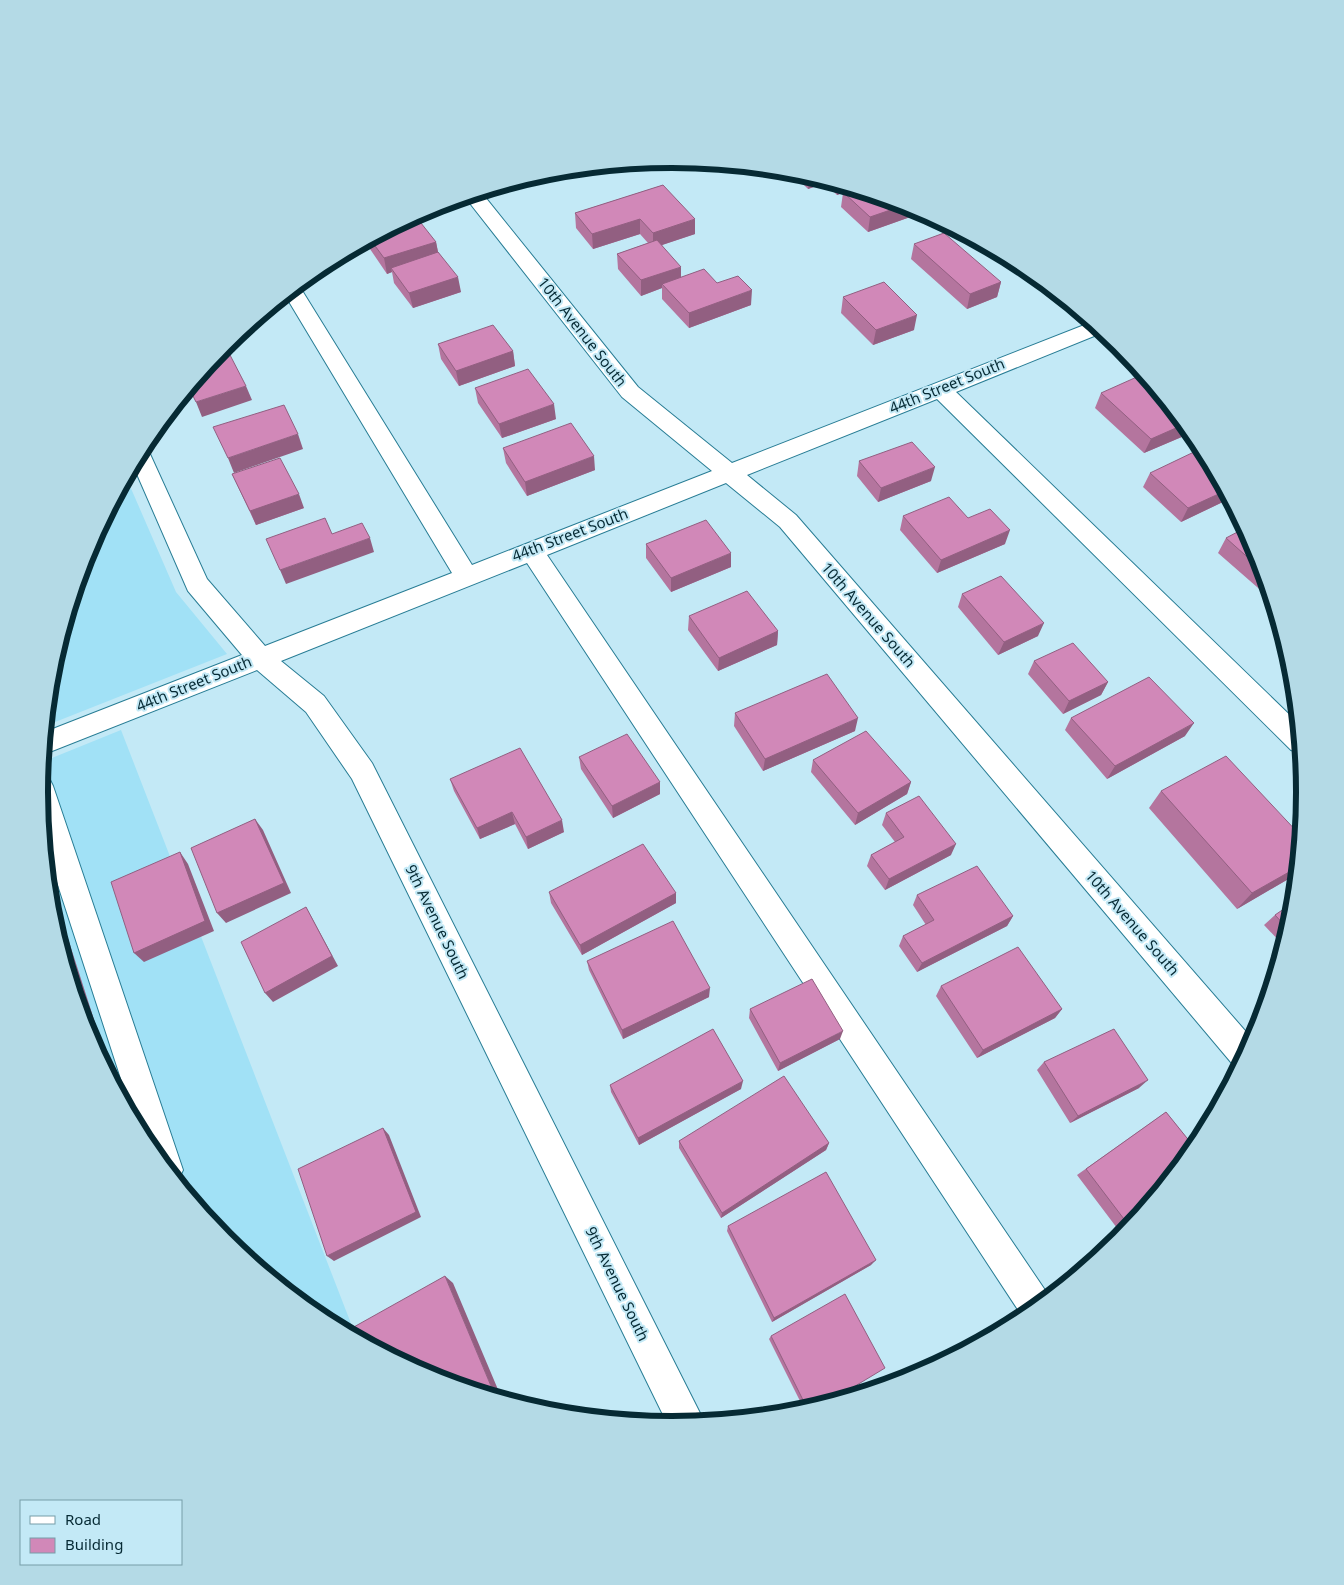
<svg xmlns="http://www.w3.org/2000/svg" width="1344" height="1585" viewBox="0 0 1344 1585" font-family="'Noto Sans',sans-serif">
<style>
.built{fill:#a1e1f6}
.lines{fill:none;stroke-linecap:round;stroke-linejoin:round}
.minor-casing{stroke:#287d95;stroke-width:2}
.minor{fill:#fff;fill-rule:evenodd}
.wall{fill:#b4759e}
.shaded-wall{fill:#925f81}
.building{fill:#d188b8;stroke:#925f81}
.labels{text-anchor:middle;stroke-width:4;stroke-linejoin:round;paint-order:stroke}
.street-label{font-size:15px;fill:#062a34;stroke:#c3e9f6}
.rim{fill:none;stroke:#062a34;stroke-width:6}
</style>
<rect width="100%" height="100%" fill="#c3e9f6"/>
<path class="built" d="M 126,477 L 176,592 L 227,654 L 45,726 L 51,669 L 87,550 Z
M 121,730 L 357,1339 L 320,1319 L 224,1240 L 145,1144 L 87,1035 L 51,916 L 39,792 L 42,762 Z"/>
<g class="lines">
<g class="minor-casing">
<path id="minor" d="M 481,192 L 638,387 L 732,463 L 1092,322 L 1104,332 L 956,392 L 1298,723 L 1300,753 L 1291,750 L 937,399 L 747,475 L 796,515 L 1254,1041 L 1239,1068 L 1235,1067 L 780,527 L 726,483 L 547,555 L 1049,1296 L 1050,1297 L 1024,1319 L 527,563 L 281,661 L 324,696 L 372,763 L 705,1423 L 668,1425 L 352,779 L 306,712 L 257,670 L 42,755 L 45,732 L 242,655 L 188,591 L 133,465 L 142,447 L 147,448 L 150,454 L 207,579 L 265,646 L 452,573 L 285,295 L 298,284 L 472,565 L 712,471 L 622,397 L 465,197 Z
M 40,775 L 49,778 L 53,786 L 183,1170 L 177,1182 L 145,1144 L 137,1128 L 44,842 L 39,792 Z"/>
</g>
<use href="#minor" class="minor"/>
</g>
<path class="wall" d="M 790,171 L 796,171 L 914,208 L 913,216 L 868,232 L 841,207 L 843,193 L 837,195 L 825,183 L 808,189 Z
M 663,185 L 695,234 L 662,245 L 681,278 L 717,283 L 751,305 L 689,328 L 662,299 L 662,288 L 641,296 L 618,269 L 617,254 L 648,243 L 640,234 L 593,249 L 576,228 L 575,213 Z
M 409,218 L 410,220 L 436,242 L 438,252 L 461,292 L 413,308 L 394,283 L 392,272 L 387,274 L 370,249 L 368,240 Z
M 914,244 L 1001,282 L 997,297 L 967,309 L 911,259 Z
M 843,297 L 914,330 L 873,345 L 841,313 Z
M 438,344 L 513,351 L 515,366 L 459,386 L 441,359 Z
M 475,388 L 556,419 L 502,438 L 478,403 Z
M 1101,393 L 1162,396 L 1188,427 L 1184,436 L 1144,453 L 1095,408 Z
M 503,448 L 595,470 L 527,496 L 506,463 Z
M 859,461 L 931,481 L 878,502 L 857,476 Z
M 1150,473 L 1227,500 L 1181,522 L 1143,487 Z
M 232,474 L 304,508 L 256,525 Z
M 903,516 L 968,518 L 1005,544 L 937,573 L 900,530 Z
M 1226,538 L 1257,550 L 1269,591 L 1265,594 L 1218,553 Z
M 646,544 L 731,567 L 671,592 L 646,558 Z
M 962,594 L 1038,636 L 998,655 L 958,607 Z
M 689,616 L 778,631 L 777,645 L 718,671 L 688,630 Z
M 1034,661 L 1108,682 L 1101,695 L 1063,714 L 1028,674 Z
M 735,713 L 855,731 L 763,771 L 734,726 Z
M 1071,718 L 1185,736 L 1107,779 L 1065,730 Z
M 579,757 L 660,782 L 660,794 L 613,818 L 581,769 Z
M 813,760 L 911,782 L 907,794 L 855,825 L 811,772 Z
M 450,779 L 564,832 L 528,849 L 515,824 L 480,839 L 454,791 Z
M 1161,791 L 1297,874 L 1237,909 L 1149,808 Z
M 886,813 L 951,855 L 885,890 L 867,866 L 871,855 L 895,842 L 882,825 Z
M 549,892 L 676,893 L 676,903 L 582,955 L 551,903 Z
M 917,895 L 1013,916 L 1007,926 L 917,972 L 899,946 L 903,936 L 926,925 L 913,905 Z
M 1275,915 L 1293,916 L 1284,946 L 1264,925 Z
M 587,961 L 709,997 L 623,1039 L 589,970 Z
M 941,986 L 1062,1009 L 1055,1018 L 977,1058 L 936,996 Z
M 750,1009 L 840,1039 L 778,1071 L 749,1018 Z
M 1044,1062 L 1139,1088 L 1070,1123 L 1037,1070 Z
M 610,1085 L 741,1089 L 639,1145 L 611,1092 Z
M 1166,1112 L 1195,1148 L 1123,1236 L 1077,1175 Z
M 679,1141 L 829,1143 L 826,1150 L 721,1218 L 679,1148 Z
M 728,1226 L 871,1265 L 772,1322 L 727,1231 Z
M 771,1336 L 822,1406 L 805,1411 L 769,1339 Z"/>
<path class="shaded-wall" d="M 810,176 L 825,180 L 825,183 L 808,189 Z
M 838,184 L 854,189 L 837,195 Z
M 905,205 L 914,208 L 913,216 L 868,232 L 870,217 Z
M 640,219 L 640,234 L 593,249 L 592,234 Z
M 695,219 L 695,234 L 653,248 L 653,233 Z
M 436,242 L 439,257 L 391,268 L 392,272 L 387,274 L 384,258 Z
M 681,267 L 681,282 L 662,284 L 662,288 L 641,296 L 641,280 Z
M 458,277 L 461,292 L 413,308 L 409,293 Z
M 1001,282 L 997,297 L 967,309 L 970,294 Z
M 752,290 L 751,305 L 689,328 L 689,313 Z
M 917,315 L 914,330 L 873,345 L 876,330 Z
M 230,340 L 235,351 L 214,358 L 224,345 Z
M 513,351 L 515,366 L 459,386 L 456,371 Z
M 246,386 L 252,400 L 202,417 L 196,402 Z
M 554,404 L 556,419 L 502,438 L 499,424 Z
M 1185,424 L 1188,427 L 1184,436 L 1144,453 L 1151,439 Z
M 298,434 L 303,449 L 234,473 L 228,458 Z
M 594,456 L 595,470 L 527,496 L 525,482 Z
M 935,467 L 931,481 L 878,502 L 881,488 Z
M 1225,491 L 1229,497 L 1227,500 L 1181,522 L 1188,508 Z
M 299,494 L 304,508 L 256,525 L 250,511 Z
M 1010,530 L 1005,544 L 937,573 L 941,560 Z
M 370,538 L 374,552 L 286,584 L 280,570 Z
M 731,553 L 731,567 L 671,592 L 671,578 Z
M 1269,588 L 1269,591 L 1265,594 Z
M 1044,623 L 1038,636 L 998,655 L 1004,642 Z
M 778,631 L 777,645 L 718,671 L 719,658 Z
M 1108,682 L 1101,695 L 1063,714 L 1069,701 Z
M 858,718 L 855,731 L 763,771 L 765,759 Z
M 1194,723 L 1185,736 L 1107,779 L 1115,766 Z
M 660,782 L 660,794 L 613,818 L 612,806 Z
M 911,782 L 907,794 L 855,825 L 858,813 Z
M 512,812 L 515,824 L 480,839 L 477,828 Z
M 255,819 L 263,830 L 291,893 L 226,923 L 217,913 Z
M 562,820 L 564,832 L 528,849 L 526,837 Z
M 956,844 L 951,855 L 885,890 L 889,879 Z
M 180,852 L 188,864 L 214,931 L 144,962 L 134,953 Z
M 1298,867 L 1297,874 L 1237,909 L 1252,893 Z
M 48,890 L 54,895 L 117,1091 L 87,1035 L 51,916 Z
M 676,893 L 676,903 L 582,955 L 580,945 Z
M 306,907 L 312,918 L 338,966 L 273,1002 L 265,993 Z
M 1013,916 L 1007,926 L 917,972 L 922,963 Z
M 710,988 L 709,997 L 623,1039 L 622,1030 Z
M 1062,1009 L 1055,1018 L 977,1058 L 983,1050 Z
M 843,1031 L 840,1039 L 778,1071 L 780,1063 Z
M 1148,1080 L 1139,1088 L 1070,1123 L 1078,1116 Z
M 743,1081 L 741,1089 L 639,1145 L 638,1138 Z
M 383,1128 L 389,1135 L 421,1217 L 334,1261 L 327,1256 Z
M 829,1143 L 826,1150 L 721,1218 L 722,1213 Z
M 876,1260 L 871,1265 L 772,1322 L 774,1318 Z
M 445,1276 L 453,1283 L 502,1399 L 496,1398 Z"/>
<path class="building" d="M 663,185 L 695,219 L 653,233 L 640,219 L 592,234 L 575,213 Z
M 852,189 L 905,205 L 870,217 L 843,192 Z
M 417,218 L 436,242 L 384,258 L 370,239 L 401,223 Z
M 944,233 L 1001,282 L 970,294 L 914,244 Z
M 657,240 L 681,267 L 641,280 L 617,254 Z
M 438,252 L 458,277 L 409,293 L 391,268 Z
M 704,269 L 717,283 L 738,276 L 752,290 L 689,313 L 662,284 Z
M 884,282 L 917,315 L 876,330 L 843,297 Z
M 493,325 L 513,351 L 456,371 L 438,344 Z
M 230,355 L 246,386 L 196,402 L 189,388 L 210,362 Z
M 528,369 L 554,404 L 499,424 L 475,388 Z
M 1139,376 L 1162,396 L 1185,424 L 1151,439 L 1101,393 Z
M 284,405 L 298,434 L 228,458 L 213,427 Z
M 571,423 L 594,456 L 525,482 L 503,448 Z
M 912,442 L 935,467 L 881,488 L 859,461 Z
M 1196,451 L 1211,465 L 1225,491 L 1188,508 L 1150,473 Z
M 280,458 L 299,494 L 250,511 L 232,474 Z
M 949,497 L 968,518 L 990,509 L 1010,530 L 941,560 L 903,516 Z
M 325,518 L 332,534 L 362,523 L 370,538 L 280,570 L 266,539 Z
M 706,520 L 731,553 L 671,578 L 646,544 Z
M 1245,528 L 1257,550 L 1263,571 L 1226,538 Z
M 1001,576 L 1044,623 L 1004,642 L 962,594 Z
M 747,591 L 778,631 L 719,658 L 689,616 Z
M 1073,643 L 1108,682 L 1069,701 L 1034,661 Z
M 827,674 L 858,718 L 765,759 L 735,713 Z
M 1149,677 L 1194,723 L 1115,766 L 1071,718 Z
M 866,731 L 911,782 L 858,813 L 813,760 Z
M 627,734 L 660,782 L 612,806 L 579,757 Z
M 520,748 L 562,820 L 526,837 L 512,812 L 477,828 L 450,779 Z
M 1226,756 L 1301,836 L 1298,867 L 1252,893 L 1161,791 Z
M 919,796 L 956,844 L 889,879 L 871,855 L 904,837 L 886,813 Z
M 255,819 L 284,883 L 217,913 L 191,848 Z
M 643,844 L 676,893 L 580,945 L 549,892 Z
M 180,852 L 205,921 L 134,953 L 111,882 Z
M 977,866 L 1013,916 L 922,963 L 903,936 L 934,920 L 917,895 Z
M 1294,902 L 1293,916 L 1289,930 L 1275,915 Z
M 306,907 L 332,956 L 265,993 L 241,942 Z
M 673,921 L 710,988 L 622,1030 L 587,961 Z
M 1018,947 L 1062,1009 L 983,1050 L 941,986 Z
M 812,979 L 843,1031 L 780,1063 L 750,1009 Z
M 713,1029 L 743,1081 L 638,1138 L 610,1085 Z
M 1114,1029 L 1148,1080 L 1078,1116 L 1044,1062 Z
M 784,1076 L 829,1143 L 722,1213 L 679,1141 Z
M 1166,1112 L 1195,1148 L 1130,1227 L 1086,1169 Z
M 383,1128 L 416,1212 L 327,1256 L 298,1169 Z
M 826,1172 L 876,1260 L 774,1318 L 728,1226 Z
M 445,1276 L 496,1398 L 429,1377 L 356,1338 L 352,1328 Z
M 845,1294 L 885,1368 L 822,1406 L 808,1410 L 771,1336 Z"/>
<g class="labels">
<g class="street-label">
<text transform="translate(582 332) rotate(52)" y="5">10th Avenue South</text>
<text transform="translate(947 386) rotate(-22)" y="5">44th Street South</text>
<text transform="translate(570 535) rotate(-21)" y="5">44th Street South</text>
<text transform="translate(868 615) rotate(49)" y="5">10th Avenue South</text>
<text transform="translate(194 684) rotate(-22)" y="5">44th Street South</text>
<text transform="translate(437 922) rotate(64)" y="5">9th Avenue South</text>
<text transform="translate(1132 923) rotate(49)" y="5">10th Avenue South</text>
<text transform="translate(617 1284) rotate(64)" y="5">9th Avenue South</text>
</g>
</g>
<path d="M0 0H1344V1585H0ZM48 792a624 624 0 1 1 1248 0a624 624 0 1 1-1248 0Z" fill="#b4dae6" fill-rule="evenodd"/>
<path class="rim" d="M48 792a624 624 0 1 1 1248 0a624 624 0 1 1-1248 0Z"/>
<rect x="20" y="1500" width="162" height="65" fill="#c3e9f6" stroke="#779da8"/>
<rect x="30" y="1516" width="25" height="8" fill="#ffffff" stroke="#779da8"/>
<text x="65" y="1525" font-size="15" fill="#062a34">Road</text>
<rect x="30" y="1538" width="25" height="15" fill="#d188b8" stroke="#779da8"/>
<text x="65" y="1550" font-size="15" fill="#062a34">Building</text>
</svg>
